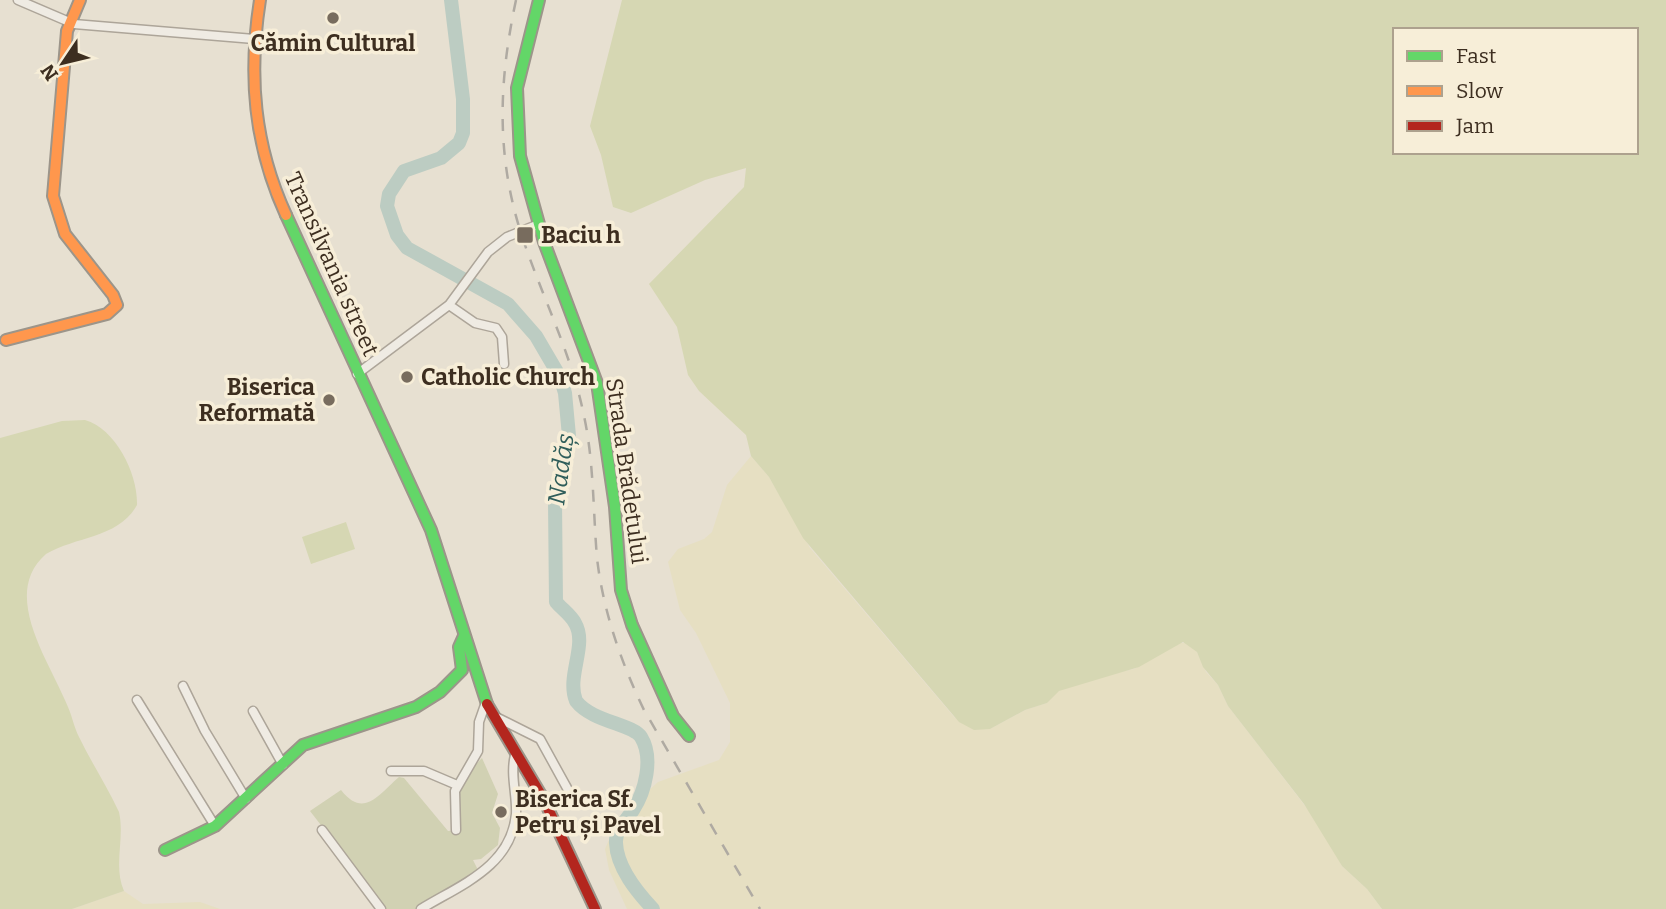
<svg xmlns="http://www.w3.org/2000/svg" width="1666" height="909" viewBox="0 0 1666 909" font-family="Bitter,serif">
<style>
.farmland{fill:#e6dfc2}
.green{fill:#d6d7b3;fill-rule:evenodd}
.cemetery{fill:#d1d1b3}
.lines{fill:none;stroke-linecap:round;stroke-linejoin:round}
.river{stroke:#bcccc2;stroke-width:14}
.street-casing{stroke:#ada599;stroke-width:11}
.fast-casing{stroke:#9c958a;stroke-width:14}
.slow-casing{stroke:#9c958a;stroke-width:14}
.jam-casing{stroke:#9c958a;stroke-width:14}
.street{stroke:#efebe3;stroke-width:8}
.fast{stroke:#63d668;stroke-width:10}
.slow{stroke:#ff974d;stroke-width:10}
.jam{stroke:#b3261e;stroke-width:10}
.rail{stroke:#afaaa2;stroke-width:2.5;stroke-dasharray:12 12;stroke-linecap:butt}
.poi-dot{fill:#786c5e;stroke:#f7eed8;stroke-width:2.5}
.labels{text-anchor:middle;stroke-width:7;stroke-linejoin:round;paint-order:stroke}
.poi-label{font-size:23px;font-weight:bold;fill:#3d2e20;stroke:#f7eed8;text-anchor:start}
.street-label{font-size:23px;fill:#3d2e20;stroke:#f7eed8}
.water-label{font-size:24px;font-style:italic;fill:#2f5d5a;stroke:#f7eed8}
</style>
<rect width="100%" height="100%" fill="#e7e0d1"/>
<path class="farmland" d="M 751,456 L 769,477 L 810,548 L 955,718 L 990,729 L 1025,710 L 1047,703 L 1058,691 L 1101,676 L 1134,669 L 1178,643 L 1189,643 L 1197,652 L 1206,672 L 1218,685 L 1228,706 L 1322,828 L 1342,866 L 1367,889 L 1382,909 L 627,909 L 609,870 L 605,849 L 619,817 L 658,782 L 719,760 L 730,742 L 730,703 L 696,633 L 680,610 L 668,562 L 678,549 L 704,539 L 712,532 L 727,485 Z
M 124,891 L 143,904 L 200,902 L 220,909 L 72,909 Z"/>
<path class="green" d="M 622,0 L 1666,0 L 1666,909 L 1382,909 L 1367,889 L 1342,866 L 1304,804 L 1228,706 L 1218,685 L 1203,667 L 1197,652 L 1183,642 L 1139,667 L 1059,691 L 1047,703 L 1025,710 L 990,729 L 974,730 L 959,722 L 803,538 L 769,477 L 751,456 L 746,435 L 699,391 L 688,375 L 677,327 L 649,284 L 744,187 L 746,168 L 705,180 L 631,213 L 613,207 L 601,155 L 590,126 ZM 1395,30 L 1636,30 L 1636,152 L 1395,152 Z
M 85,420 C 116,429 138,474 137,505 C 119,538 77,536 46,554 C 0,594 49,660 68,707 C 72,716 74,727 79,737 C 91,762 107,786 119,812 C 125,839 113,866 124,891 L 72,909 L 0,909 L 0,438 L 62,421 Z
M 346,522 L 355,549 L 311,564 L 302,537 Z"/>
<path class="cemetery" d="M 482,758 L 498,794 L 492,813 L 500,828 L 498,845 L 481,859 L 473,860 L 479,872 L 417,909 L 386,909 L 310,811 L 341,790 C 364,819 378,795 399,777 L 404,778 L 448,831 L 459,830 C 454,792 456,785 482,758 Z"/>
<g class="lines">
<path class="river" d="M 451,0 L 463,99 L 463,133 L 459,143 L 441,158 L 404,171 L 389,194 L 387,206 L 397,235 L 407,248 L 508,304 L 536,336 L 560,377 L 565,393 L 569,436 L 555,501 L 556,602 C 562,609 571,615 575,623 C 588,645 566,676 576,701 C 592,722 633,724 641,737 C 654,758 645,792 633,810 C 626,821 615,830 616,843 C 617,868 637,892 653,909"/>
<g class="street-casing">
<path id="street" d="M 18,0 L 74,24 L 254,39
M 449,305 L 475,323 L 496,328 L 502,337 L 504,364
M 357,374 L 449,305 L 488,252 L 507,237 L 539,224
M 183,686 L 205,731 L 246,799
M 137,700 L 215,826
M 253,711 L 283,765
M 496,717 L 540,739 L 567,788
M 391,771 L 424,771 L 457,785
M 322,830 L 381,909
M 456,830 L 455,791 L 478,751 L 479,722 L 486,702
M 421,909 C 460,885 511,867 516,814 C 517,794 510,775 515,755"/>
</g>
<g class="fast-casing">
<path id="fast" d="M 539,0 L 517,88 L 520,156 L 544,242 L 597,383 L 615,507 L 621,590 L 632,625 L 673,716 L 689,736
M 286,215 L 431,530 L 487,704
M 165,850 L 215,826 L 303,745 L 416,707 L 440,692 L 462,670 L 459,647 L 464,636"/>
</g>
<g class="slow-casing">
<path id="slow" d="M 260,0 C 248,76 254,145 286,215
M 6,340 L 107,314 L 117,305 L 113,295 L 65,234 L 53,196 L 67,31 L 80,0"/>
</g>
<g class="jam-casing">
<path id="jam" d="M 487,704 L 544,800 L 595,909"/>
</g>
<use href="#street" class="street"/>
<use href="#fast" class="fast"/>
<use href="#slow" class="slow"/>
<use href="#jam" class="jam"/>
<path class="rail" d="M 516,0 C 499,80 496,152 520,230 C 540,293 571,351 584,416 C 594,462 593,511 597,558 C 603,611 621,662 644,710 L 760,909"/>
</g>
<g class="poi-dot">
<circle cx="333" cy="18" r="7"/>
<rect x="516" y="226" width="18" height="18" rx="3.5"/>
<circle cx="407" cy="377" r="7"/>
<circle cx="329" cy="400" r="7"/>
<circle cx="501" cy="812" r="7"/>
</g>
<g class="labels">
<g class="poi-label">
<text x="333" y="51" text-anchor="middle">Cămin Cultural</text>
<text x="541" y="243">Baciu h</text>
<text x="421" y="385">Catholic Church</text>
<text x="315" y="395" text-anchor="end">Biserica<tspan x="315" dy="26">Reformată</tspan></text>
<text x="515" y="807">Biserica Sf.<tspan x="515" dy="26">Petru și Pavel</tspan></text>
</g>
<g class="street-label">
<text transform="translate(332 264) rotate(66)" y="8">Transilvania street</text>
<text transform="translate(627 471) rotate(82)" y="8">Strada Brădetului</text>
</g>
<g class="water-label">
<text transform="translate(561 469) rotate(-82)" y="8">Nadăș</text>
</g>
</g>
<rect x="1393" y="28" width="245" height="126" fill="#f7eed8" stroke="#ada18e" stroke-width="2"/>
<rect x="1407" y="51" width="35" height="10" fill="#63d668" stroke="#ada18e" stroke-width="2"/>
<text x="1456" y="63" font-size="21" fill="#3d2e20">Fast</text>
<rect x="1407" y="86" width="35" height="10" fill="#ff974d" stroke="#ada18e" stroke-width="2"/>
<text x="1456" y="98" font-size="21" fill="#3d2e20">Slow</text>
<rect x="1407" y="121" width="35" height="10" fill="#b3261e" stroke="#ada18e" stroke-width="2"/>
<text x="1456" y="133" font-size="21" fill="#3d2e20">Jam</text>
<g transform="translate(63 63) rotate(235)" stroke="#f7eed8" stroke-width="5" paint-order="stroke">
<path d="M0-5L12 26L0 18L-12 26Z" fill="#3d2e20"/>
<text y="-10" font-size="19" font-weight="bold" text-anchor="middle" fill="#3d2e20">N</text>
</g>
</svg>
